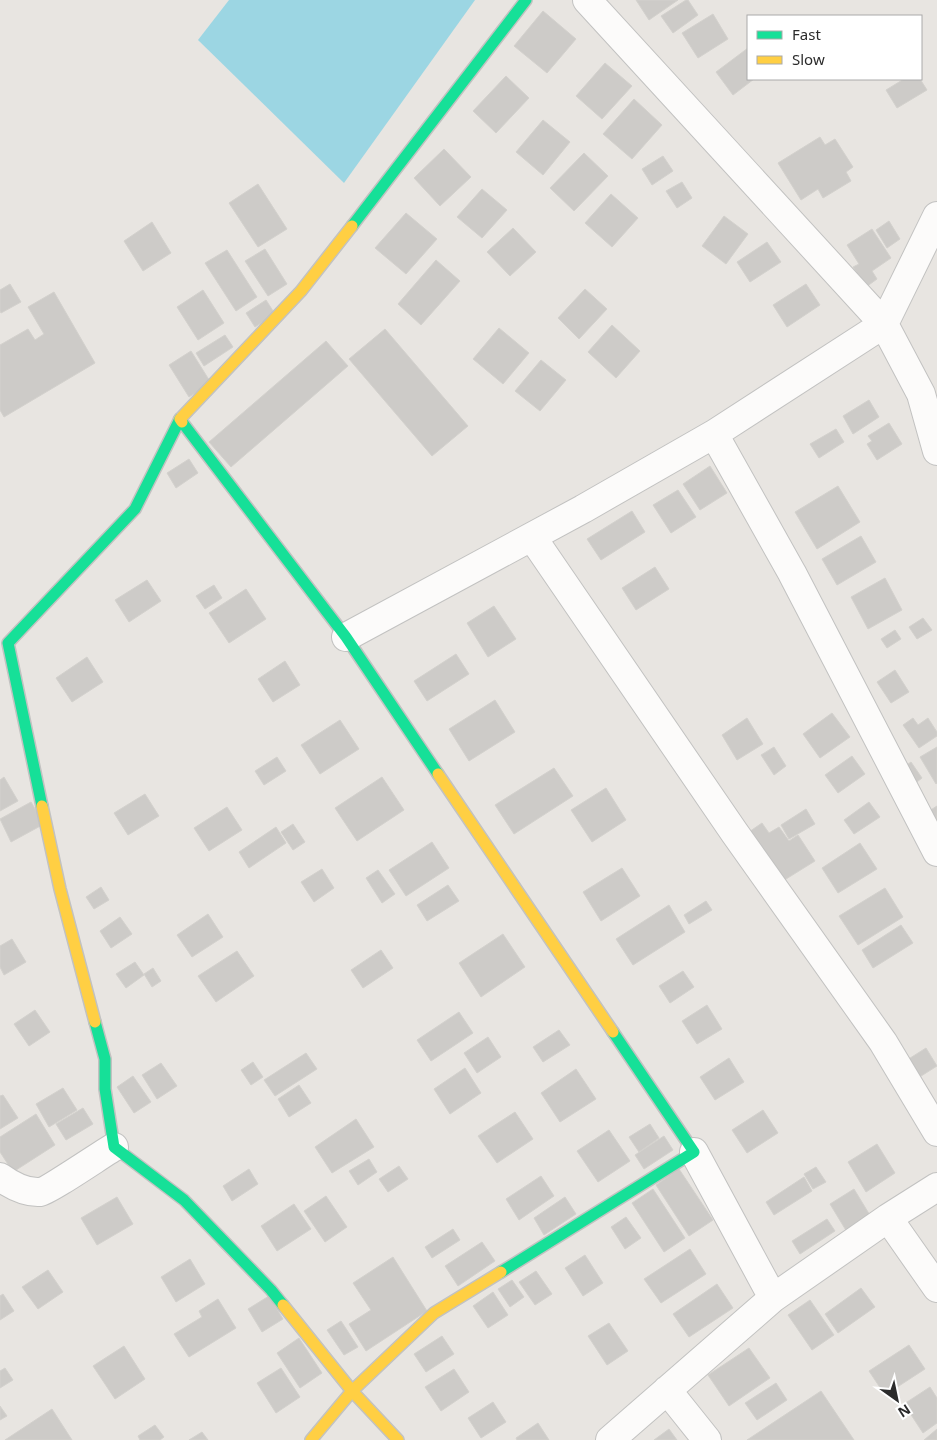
<svg xmlns="http://www.w3.org/2000/svg" width="937" height="1440" viewBox="0 0 937 1440" font-family="'Noto Sans',sans-serif">
<style>
.water{fill:#9cd6e3}
.building{fill:#cdcbc8;stroke:#d3d1cd}
.lines{fill:none;stroke-linecap:round;stroke-linejoin:round}
.street-casing{stroke:#c2c2c1;stroke-width:30}
.fast-casing{stroke:#c2c2c1;stroke-width:14}
.slow-casing{stroke:#c2c2c1;stroke-width:14}
.street{stroke:#fcfbfa;stroke-width:28}
.fast{stroke:#16e098;stroke-width:11}
.slow{stroke:#ffcf43;stroke-width:11}
</style>
<rect width="100%" height="100%" fill="#e8e5e1"/>
<path class="water" d="M 229,0 L 475,0 L 344,183 L 198,40 Z"/>
<path class="building" d="M 636,0 L 678,0 L 649,20 Z
M 686,0 L 688,0 L 698,15 L 673,33 L 661,16 Z
M 543,11 L 576,39 L 547,73 L 514,46 Z
M 713,14 L 728,39 L 698,58 L 682,33 Z
M 748,48 L 748,79 L 754,79 L 733,95 L 716,72 Z
M 605,63 L 632,86 L 602,119 L 576,96 Z
M 506,76 L 529,98 L 496,133 L 473,111 Z
M 904,79 L 920,79 L 927,90 L 897,108 L 886,90 Z
M 634,99 L 662,125 L 632,159 L 603,134 Z
M 543,120 L 570,142 L 543,175 L 516,152 Z
M 820,137 L 825,145 L 835,139 L 853,167 L 846,172 L 851,181 L 823,198 L 818,189 L 801,200 L 778,163 Z
M 444,149 L 471,177 L 440,206 L 414,178 Z
M 584,153 L 608,176 L 574,211 L 550,188 Z
M 663,156 L 673,171 L 652,185 L 642,169 Z
M 682,182 L 692,198 L 677,208 L 666,191 Z
M 258,184 L 287,229 L 258,247 L 229,203 Z
M 482,189 L 507,210 L 482,238 L 457,217 Z
M 611,194 L 638,218 L 612,247 L 585,223 Z
M 406,213 L 437,239 L 406,274 L 375,248 Z
M 724,216 L 748,234 L 726,264 L 702,246 Z
M 889,221 L 900,239 L 887,248 L 876,230 Z
M 152,222 L 171,253 L 143,271 L 124,241 Z
M 513,228 L 536,252 L 510,276 L 487,252 Z
M 872,229 L 891,258 L 872,271 L 877,279 L 866,287 L 853,267 L 859,264 L 847,245 Z
M 767,242 L 781,262 L 750,282 L 737,262 Z
M 265,249 L 287,284 L 268,296 L 245,261 Z
M 227,250 L 257,297 L 236,311 L 205,263 Z
M 436,260 L 460,281 L 421,325 L 398,304 Z
M 10,284 L 21,302 L 1,313 L 0,311 L 0,290 Z
M 806,284 L 820,305 L 787,327 L 773,305 Z
M 585,289 L 607,309 L 579,339 L 558,318 Z
M 203,290 L 224,323 L 198,340 L 177,307 Z
M 54,292 L 95,363 L 4,417 L 0,410 L 0,345 L 28,329 L 35,340 L 44,334 L 28,307 Z
M 266,300 L 275,314 L 255,327 L 246,313 Z
M 612,325 L 640,351 L 616,378 L 588,352 Z
M 499,328 L 529,353 L 503,384 L 473,359 Z
M 385,329 L 468,426 L 432,456 L 349,359 Z
M 225,335 L 233,347 L 204,366 L 196,353 Z
M 326,341 L 348,366 L 231,467 L 209,442 Z
M 191,351 L 211,383 L 189,397 L 169,365 Z
M 541,360 L 566,380 L 540,411 L 515,391 Z
M 869,400 L 879,417 L 853,434 L 843,416 Z
M 889,423 L 902,444 L 877,460 L 867,444 L 872,441 L 868,436 Z
M 836,429 L 844,442 L 819,458 L 810,444 Z
M 189,459 L 198,473 L 176,488 L 167,473 Z
M 710,466 L 727,493 L 700,510 L 683,484 Z
M 838,486 L 860,522 L 817,549 L 795,512 Z
M 678,490 L 696,517 L 671,533 L 653,505 Z
M 632,511 L 645,532 L 601,560 L 587,539 Z
M 861,536 L 876,562 L 837,585 L 822,559 Z
M 655,567 L 669,589 L 636,610 L 622,588 Z
M 885,578 L 902,610 L 868,629 L 851,597 Z
M 147,580 L 161,601 L 129,622 L 115,600 Z
M 214,585 L 222,598 L 205,609 L 196,596 Z
M 246,589 L 266,619 L 229,643 L 209,613 Z
M 494,606 L 516,639 L 488,657 L 467,623 Z
M 923,618 L 932,630 L 917,639 L 909,627 Z
M 895,630 L 901,639 L 887,648 L 881,639 Z
M 456,654 L 469,674 L 427,701 L 414,681 Z
M 87,657 L 103,682 L 72,702 L 56,678 Z
M 285,661 L 300,685 L 273,702 L 258,679 Z
M 895,670 L 909,692 L 891,703 L 877,682 Z
M 495,700 L 515,732 L 469,761 L 449,729 Z
M 832,713 L 850,737 L 820,758 L 803,734 Z
M 747,718 L 763,744 L 737,760 L 722,735 Z
M 913,718 L 918,725 L 928,718 L 937,732 L 937,736 L 919,748 L 903,725 Z
M 340,720 L 359,749 L 320,774 L 301,745 Z
M 774,747 L 786,766 L 774,775 L 761,755 Z
M 937,747 L 937,783 L 936,784 L 920,757 Z
M 852,756 L 865,774 L 838,793 L 825,775 Z
M 277,757 L 286,771 L 264,785 L 255,771 Z
M 911,762 L 922,778 L 913,785 L 901,769 Z
M 554,768 L 573,796 L 514,834 L 495,805 Z
M 4,777 L 18,801 L 0,811 L 0,780 Z
M 382,777 L 404,810 L 357,841 L 335,808 Z
M 606,788 L 626,820 L 592,842 L 571,810 Z
M 145,794 L 159,816 L 128,835 L 114,813 Z
M 31,802 L 44,824 L 11,842 L 0,819 Z
M 869,802 L 880,817 L 854,834 L 844,820 Z
M 937,806 L 937,823 L 929,811 Z
M 227,807 L 242,830 L 209,851 L 194,828 Z
M 806,809 L 815,824 L 789,839 L 781,825 Z
M 762,823 L 769,833 L 779,827 L 789,841 L 798,835 L 815,861 L 778,884 L 746,834 Z
M 293,824 L 305,842 L 293,850 L 281,832 Z
M 276,827 L 286,843 L 249,868 L 239,852 Z
M 432,842 L 449,868 L 406,896 L 389,870 Z
M 860,843 L 877,869 L 838,893 L 822,868 Z
M 622,868 L 640,896 L 601,921 L 583,892 Z
M 322,869 L 334,888 L 314,902 L 301,882 Z
M 378,870 L 395,894 L 382,903 L 366,878 Z
M 448,885 L 459,901 L 427,921 L 417,905 Z
M 101,887 L 109,900 L 94,909 L 86,897 Z
M 885,888 L 903,917 L 858,945 L 839,916 Z
M 706,901 L 712,910 L 689,924 L 684,915 Z
M 669,905 L 685,932 L 633,965 L 616,939 Z
M 208,914 L 223,937 L 192,957 L 177,935 Z
M 120,917 L 132,934 L 111,948 L 100,931 Z
M 901,925 L 913,943 L 873,968 L 862,950 Z
M 503,934 L 525,967 L 481,997 L 459,963 Z
M 12,939 L 26,962 L 4,975 L 0,967 L 0,946 Z
M 381,950 L 393,968 L 363,988 L 351,970 Z
M 237,951 L 254,976 L 216,1002 L 198,976 Z
M 135,962 L 144,975 L 126,988 L 116,974 Z
M 153,968 L 161,981 L 152,987 L 144,974 Z
M 683,971 L 694,987 L 670,1003 L 659,986 Z
M 707,1005 L 722,1029 L 697,1044 L 682,1021 Z
M 35,1010 L 50,1032 L 29,1046 L 14,1024 Z
M 459,1012 L 473,1033 L 431,1061 L 417,1040 Z
M 559,1030 L 570,1045 L 543,1062 L 533,1047 Z
M 488,1037 L 501,1057 L 477,1073 L 464,1053 Z
M 926,1048 L 937,1066 L 918,1078 L 907,1060 Z
M 306,1053 L 317,1069 L 275,1096 L 264,1080 Z
M 729,1058 L 744,1082 L 715,1100 L 700,1077 Z
M 253,1062 L 263,1077 L 251,1085 L 241,1070 Z
M 161,1063 L 177,1086 L 157,1099 L 142,1075 Z
M 465,1068 L 481,1093 L 450,1114 L 434,1089 Z
M 576,1069 L 596,1099 L 560,1122 L 541,1093 Z
M 133,1076 L 151,1102 L 134,1113 L 117,1087 Z
M 299,1085 L 311,1103 L 289,1117 L 278,1099 Z
M 63,1088 L 77,1110 L 49,1127 L 36,1104 Z
M 3,1095 L 18,1118 L 0,1129 L 0,1096 Z
M 83,1108 L 93,1124 L 66,1140 L 56,1124 Z
M 763,1110 L 778,1133 L 747,1153 L 732,1130 Z
M 515,1112 L 533,1139 L 497,1163 L 478,1136 Z
M 36,1114 L 55,1145 L 13,1172 L 0,1152 L 0,1137 Z
M 356,1119 L 374,1147 L 332,1173 L 315,1147 Z
M 650,1124 L 659,1138 L 639,1152 L 629,1137 Z
M 609,1130 L 630,1161 L 598,1182 L 577,1151 Z
M 664,1136 L 673,1150 L 644,1169 L 635,1155 Z
M 877,1144 L 895,1173 L 866,1192 L 848,1162 Z
M 369,1159 L 377,1172 L 358,1185 L 349,1171 Z
M 399,1166 L 408,1179 L 388,1192 L 379,1179 Z
M 816,1167 L 826,1182 L 813,1189 L 804,1174 Z
M 249,1169 L 258,1184 L 232,1201 L 223,1186 Z
M 679,1169 L 713,1220 L 689,1236 L 656,1185 Z
M 541,1176 L 554,1196 L 519,1220 L 506,1199 Z
M 804,1177 L 812,1191 L 774,1215 L 766,1202 Z
M 653,1189 L 685,1238 L 664,1252 L 632,1203 Z
M 854,1189 L 871,1217 L 847,1232 L 830,1204 Z
M 326,1196 L 347,1227 L 325,1242 L 304,1211 Z
M 117,1197 L 133,1224 L 97,1245 L 81,1218 Z
M 565,1197 L 576,1214 L 544,1235 L 534,1218 Z
M 294,1204 L 311,1229 L 277,1251 L 261,1226 Z
M 626,1217 L 641,1238 L 625,1249 L 611,1227 Z
M 827,1219 L 835,1231 L 800,1254 L 792,1241 Z
M 453,1229 L 460,1240 L 432,1258 L 425,1247 Z
M 482,1242 L 495,1261 L 458,1286 L 445,1266 Z
M 690,1249 L 706,1274 L 661,1303 L 644,1279 Z
M 585,1255 L 603,1283 L 583,1296 L 565,1268 Z
M 393,1257 L 427,1311 L 366,1351 L 349,1324 L 371,1310 L 353,1283 Z
M 190,1259 L 205,1284 L 176,1302 L 161,1277 Z
M 48,1270 L 63,1292 L 38,1309 L 22,1287 Z
M 536,1271 L 552,1294 L 535,1305 L 519,1282 Z
M 512,1280 L 524,1297 L 510,1307 L 498,1289 Z
M 717,1284 L 733,1308 L 689,1337 L 673,1314 Z
M 861,1288 L 875,1307 L 838,1333 L 825,1314 Z
M 493,1292 L 508,1315 L 488,1328 L 473,1306 Z
M 3,1294 L 14,1311 L 0,1320 L 0,1296 Z
M 269,1296 L 283,1319 L 262,1332 L 248,1309 Z
M 218,1299 L 236,1328 L 189,1357 L 174,1334 L 202,1317 L 199,1311 Z
M 810,1300 L 834,1335 L 812,1350 L 788,1315 Z
M 341,1321 L 358,1347 L 344,1355 L 327,1330 Z
M 609,1323 L 628,1351 L 607,1365 L 588,1336 Z
M 442,1336 L 454,1354 L 426,1372 L 414,1354 Z
M 299,1338 L 322,1373 L 300,1388 L 277,1353 Z
M 909,1345 L 925,1369 L 885,1395 L 869,1371 Z
M 124,1346 L 145,1379 L 115,1399 L 93,1366 Z
M 749,1348 L 770,1378 L 729,1406 L 708,1375 Z
M 5,1368 L 13,1380 L 0,1388 L 0,1371 Z
M 281,1368 L 300,1397 L 276,1413 L 257,1383 Z
M 454,1369 L 469,1392 L 441,1411 L 425,1387 Z
M 776,1383 L 787,1400 L 757,1420 L 745,1403 Z
M 930,1387 L 937,1398 L 937,1423 L 923,1433 L 904,1404 Z
M 821,1391 L 854,1440 L 747,1440 Z
M 493,1402 L 506,1422 L 481,1438 L 468,1418 Z
M 0,1406 L 7,1416 L 0,1420 Z
M 52,1409 L 72,1440 L 5,1440 Z
M 538,1423 L 549,1440 L 517,1440 L 516,1438 Z
M 155,1425 L 164,1437 L 160,1440 L 140,1440 L 138,1436 Z
M 669,1429 L 677,1440 L 654,1440 Z
M 937,1429 L 937,1440 L 924,1440 Z
M 202,1432 L 208,1440 L 189,1440 Z"/>
<g class="lines">
<g class="street-casing">
<path id="street" d="M 937,216 L 884,324 L 921,394 L 937,451
M 714,434 L 792,573 L 937,852
M 532,537 L 734,832 L 883,1042 L 937,1132
M 346,637 L 583,509 L 714,434 L 884,324 L 587,0
M 694,1152 L 773,1298
M 0,1177 C 11,1185 25,1193 40,1192 C 48,1191 102,1154 114,1147
M 888,1218 L 937,1288
M 667,1390 L 707,1440
M 610,1440 L 773,1298 L 888,1218 L 937,1187"/>
</g>
<g class="fast-casing">
<path id="fast" d="M 352,226 L 526,0
M 182,422 L 346,637 L 438,774
M 42,806 L 8,643 L 135,509 L 180,419
M 95,1022 L 105,1059 L 105,1089 L 114,1147 L 184,1200 L 271,1290 L 283,1305
M 501,1272 L 694,1152 L 613,1032"/>
</g>
<g class="slow-casing">
<path id="slow" d="M 182,422 L 180,419 L 301,291 L 352,226
M 438,774 L 613,1032
M 42,806 L 60,889 L 95,1022
M 283,1305 L 352,1391 L 398,1440
M 311,1440 L 352,1391 L 434,1313 L 501,1272"/>
</g>
<use href="#street" class="street"/>
<use href="#fast" class="fast"/>
<use href="#slow" class="slow"/>
</g>
<rect x="747" y="15" width="175" height="65" fill="#ffffff" stroke="#aaaaaa"/>
<rect x="757" y="31" width="25" height="8" fill="#16e098" stroke="#aaaaaa"/>
<text x="792" y="40" font-size="15" fill="#2b2b2b">Fast</text>
<rect x="757" y="56" width="25" height="8" fill="#ffcf43" stroke="#aaaaaa"/>
<text x="792" y="65" font-size="15" fill="#2b2b2b">Slow</text>
<g transform="translate(897 1400) rotate(147)" stroke="#ffffff" stroke-width="4" paint-order="stroke">
<path d="M0-4L9 19L0 12L-9 19Z" fill="#2b2b2b"/>
<text y="-8" font-size="14" font-weight="bold" text-anchor="middle" fill="#2b2b2b">N</text>
</g>
</svg>
